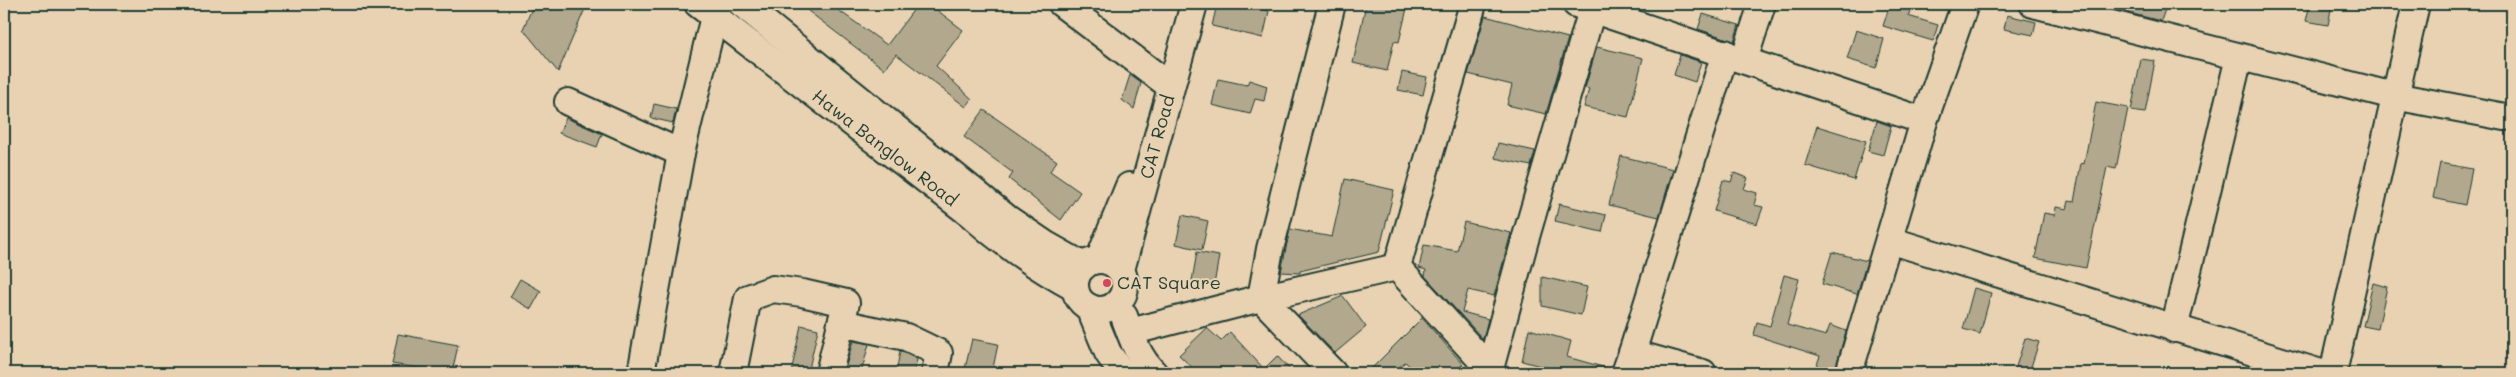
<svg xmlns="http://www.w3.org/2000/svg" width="2516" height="377" viewBox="0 0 2516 377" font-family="Mali,sans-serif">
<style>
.building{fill:#b1a88e;stroke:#1f3d34}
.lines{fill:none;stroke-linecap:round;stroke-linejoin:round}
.minor-casing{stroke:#1f3d34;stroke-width:30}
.minor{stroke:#e8d2b1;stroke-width:26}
.poi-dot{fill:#d1495b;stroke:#e8d2b1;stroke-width:2}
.labels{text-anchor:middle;stroke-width:4;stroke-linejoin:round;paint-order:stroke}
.street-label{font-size:18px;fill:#1f3d34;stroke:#e8d2b1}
.poi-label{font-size:18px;fill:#1f3d34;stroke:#e8d2b1;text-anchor:start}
</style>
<rect width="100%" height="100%" fill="#e8d2b1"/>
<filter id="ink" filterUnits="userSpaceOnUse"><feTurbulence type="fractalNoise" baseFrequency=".02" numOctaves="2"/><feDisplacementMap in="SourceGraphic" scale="10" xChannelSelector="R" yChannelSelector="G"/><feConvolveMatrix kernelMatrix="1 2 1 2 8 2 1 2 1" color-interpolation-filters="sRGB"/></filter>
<g filter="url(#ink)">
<path class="building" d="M 534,4 L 587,4 L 558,72 L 523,29 Z
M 799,4 L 834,4 L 834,7 L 887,45 L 918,4 L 929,4 L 963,30 L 936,66 L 972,99 L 966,107 L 896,54 L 884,69 Z
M 1217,4 L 1238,4 L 1269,11 L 1263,38 L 1212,26 Z
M 1366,4 L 1408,4 L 1399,42 L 1394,41 L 1387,71 L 1353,63 Z
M 1890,4 L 1913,4 L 1908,16 L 1938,25 L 1933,41 L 1883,26 Z
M 2105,4 L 2167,4 L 2161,21 L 2105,7 Z
M 2310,4 L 2332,4 L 2328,25 L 2306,21 Z
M 1703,14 L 1739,25 L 1734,41 L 1698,29 Z
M 2007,15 L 2036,22 L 2033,35 L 2004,29 Z
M 1485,16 L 1568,38 L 1546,114 L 1507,105 L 1512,85 L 1468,74 Z
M 1856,30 L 1884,39 L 1876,68 L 1847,59 Z
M 1597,47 L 1643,58 L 1628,117 L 1584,107 L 1589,89 L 1585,88 Z
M 1680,55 L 1701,62 L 1695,82 L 1674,75 Z
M 2141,59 L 2155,61 L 2145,113 L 2131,111 Z
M 1402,72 L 1427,77 L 1423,95 L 1398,90 Z
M 1130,75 L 1141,83 L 1134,109 L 1122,100 Z
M 1218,79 L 1247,85 L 1249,80 L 1267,86 L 1264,101 L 1255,99 L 1250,114 L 1212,105 Z
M 2096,102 L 2128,108 L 2116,169 L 2107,167 L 2086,268 L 2035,258 L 2044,213 L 2055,215 L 2056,207 L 2067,209 L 2069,201 L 2074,202 L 2081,163 L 2084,164 Z
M 654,104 L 676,109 L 673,123 L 651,118 Z
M 984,110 L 1057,161 L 1050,171 L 1080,192 L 1061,220 L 1009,179 L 1013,173 L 964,137 Z
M 566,118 L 602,134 L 597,147 L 559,133 Z
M 1877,121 L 1891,126 L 1883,155 L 1868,151 Z
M 1817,126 L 1866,141 L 1854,180 L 1805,165 Z
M 1498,143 L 1535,151 L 1531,166 L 1495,158 Z
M 1621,156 L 1673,169 L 1659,217 L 1609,205 Z
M 2440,163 L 2472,169 L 2465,205 L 2433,198 Z
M 1734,173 L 1748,178 L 1744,189 L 1757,193 L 1754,205 L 1763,207 L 1757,224 L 1714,211 L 1723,180 L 1731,182 Z
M 1345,179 L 1394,190 L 1379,252 L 1300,271 L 1300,273 L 1281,272 L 1290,229 L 1332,237 Z
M 1559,204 L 1606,215 L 1602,232 L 1555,221 Z
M 1182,215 L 1208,221 L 1202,250 L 1176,244 Z
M 1464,222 L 1511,233 L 1494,296 L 1468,290 L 1462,312 L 1488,319 L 1483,339 L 1425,276 L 1426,270 L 1419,268 L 1424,245 L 1457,251 Z
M 1197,252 L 1219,256 L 1214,285 L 1192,281 Z
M 1832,252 L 1867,261 L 1857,294 L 1822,284 Z
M 1784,275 L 1799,279 L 1787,325 L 1826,336 L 1830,325 L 1846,331 L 1834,373 L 1814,373 L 1820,356 L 1754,335 L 1757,322 L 1770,326 Z
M 1542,277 L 1587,287 L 1581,315 L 1542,306 Z
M 520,279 L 541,291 L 531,309 L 510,297 Z
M 2373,283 L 2387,287 L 2378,329 L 2363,326 Z
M 1974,288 L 1991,293 L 1980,334 L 1963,329 Z
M 1343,296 L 1366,327 L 1335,353 L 1298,315 Z
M 1422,318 L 1463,364 L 1453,373 L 1418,373 L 1405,362 L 1393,373 L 1367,373 Z
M 801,325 L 818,329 L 808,373 L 791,373 Z
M 1207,328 L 1221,341 L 1230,332 L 1264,369 L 1277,356 L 1293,373 L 1198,373 L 1179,355 Z
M 1529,329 L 1571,341 L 1567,357 L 1610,369 L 1610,373 L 1566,373 L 1522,361 Z
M 398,334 L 458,345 L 452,373 L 392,364 Z
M 2025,338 L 2039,342 L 2029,373 L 2015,370 Z
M 972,339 L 998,344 L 992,373 L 964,373 Z
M 853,341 L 869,344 L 861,373 L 844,373 Z
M 900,351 L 917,359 L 914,373 L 896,373 Z"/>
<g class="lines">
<g class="minor-casing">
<g id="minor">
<path id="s1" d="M 698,4 L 969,213 C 1002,243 1036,267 1075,288"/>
<path d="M 742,4 L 1008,219 L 1045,244 L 1084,266"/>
<path d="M 1062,4 L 1170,86"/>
<path d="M 1332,4 L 1270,249 L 1261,298 L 1333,373"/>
<path d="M 1576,4 L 1924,121 L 1849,373"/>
<path d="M 2033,4 L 2394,96 L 2505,117"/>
<path d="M 1744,60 L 1762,4"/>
<path d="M 568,102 L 681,153"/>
<path d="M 1924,121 L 1965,4"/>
<path d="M 1889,240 L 2321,373"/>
<path d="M 1099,260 L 1129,186"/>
<circle cx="1100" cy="285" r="25"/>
<path d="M 1397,267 L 1473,4"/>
<path id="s2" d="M 1121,270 L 1194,4"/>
<path d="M 1089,307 L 1108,353 L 1122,373"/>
<path d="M 1124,316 C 1132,338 1138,357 1154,373"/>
<path d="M 841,323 L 906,337 L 939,353 L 935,373"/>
<path d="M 2174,329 L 2239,57"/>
<path d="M 1130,332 L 1261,298 L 1397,267 L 1493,373"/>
<path d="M 1632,353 L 1725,53"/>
<path d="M 1490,369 L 1525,240 L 1592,10"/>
<path d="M 641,373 L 681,153 L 717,4"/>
<path d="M 733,373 L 748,298 L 773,289 L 802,293 L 846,303 L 829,373"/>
<path d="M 1625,373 L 1632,353 L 1703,373"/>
<path d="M 2333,373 L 2416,4"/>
</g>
</g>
<use href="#minor" class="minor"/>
</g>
</g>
<circle class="poi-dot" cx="1107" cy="283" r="5"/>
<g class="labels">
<g class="street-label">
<text dy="6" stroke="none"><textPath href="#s2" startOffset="138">CAT Road</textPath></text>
<text dy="6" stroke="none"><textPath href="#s1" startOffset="236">Hawa Banglow Road</textPath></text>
</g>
<g class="poi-label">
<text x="1117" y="289">CAT Square</text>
</g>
</g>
<rect width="2516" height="377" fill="none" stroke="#e8d2b1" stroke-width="20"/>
<rect x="10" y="10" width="2496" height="357" fill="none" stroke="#1f3d34" stroke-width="2" filter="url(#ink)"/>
</svg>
